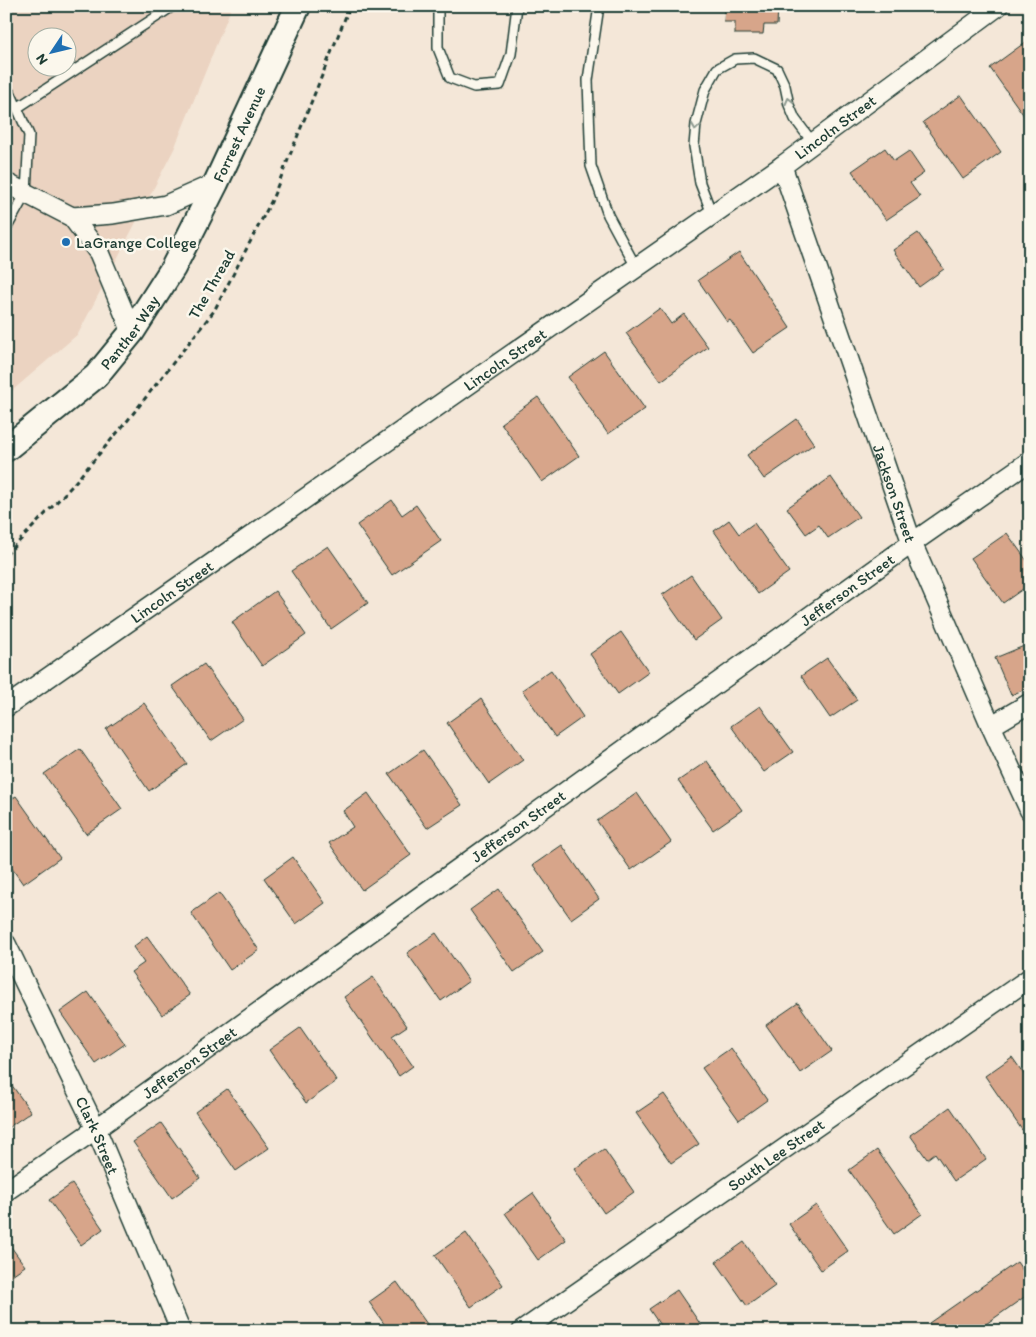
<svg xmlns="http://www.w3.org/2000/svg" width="1036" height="1337" viewBox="0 0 1036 1337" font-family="Itim,sans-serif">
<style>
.built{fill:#ebd3c1;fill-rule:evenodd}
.building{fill:#d7a58a;stroke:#1f3d34}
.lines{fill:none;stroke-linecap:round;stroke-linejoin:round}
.service-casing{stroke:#1f3d34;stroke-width:12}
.minor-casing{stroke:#1f3d34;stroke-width:22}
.tertiary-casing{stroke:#1f3d34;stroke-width:28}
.path{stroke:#1f3d34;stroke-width:3;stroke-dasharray:5 4;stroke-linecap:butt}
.service{stroke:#fbf7ec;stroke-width:9}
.minor{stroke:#fbf7ec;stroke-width:19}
.tertiary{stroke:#fbf7ec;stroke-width:24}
.oneway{stroke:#8d9a90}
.poi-dot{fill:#1f6fb2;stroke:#fbf7ec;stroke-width:2}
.labels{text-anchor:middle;stroke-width:5;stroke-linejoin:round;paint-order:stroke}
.street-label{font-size:16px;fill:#1f3d34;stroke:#fbf7ec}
.poi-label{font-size:16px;fill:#1f3d34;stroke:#fbf7ec;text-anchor:start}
</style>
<rect width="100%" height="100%" fill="#f4e7d8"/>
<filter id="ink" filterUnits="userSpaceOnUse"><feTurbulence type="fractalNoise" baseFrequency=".02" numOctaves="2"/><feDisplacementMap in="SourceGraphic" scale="10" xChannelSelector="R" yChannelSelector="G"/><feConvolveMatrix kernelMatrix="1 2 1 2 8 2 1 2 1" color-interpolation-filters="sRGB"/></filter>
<g filter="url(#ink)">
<path class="built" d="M 6,6 L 232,6 L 174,149 L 78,334 L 6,396 ZM 38,38 L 68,38 L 68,68 L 38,68 Z"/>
<path class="building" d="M 725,6 L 778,6 L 777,25 L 764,25 L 763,34 L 735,34 L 735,22 L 724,22 Z
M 1027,41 L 1030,46 L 1030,124 L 990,68 Z
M 961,95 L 1001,152 L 963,179 L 923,122 Z
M 885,148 L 894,161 L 909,151 L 924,173 L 910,183 L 920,197 L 886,220 L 852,171 Z
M 918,233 L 944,269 L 919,287 L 893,250 Z
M 739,252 L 790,328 L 753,353 L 730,320 L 727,322 L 698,280 Z
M 660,308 L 671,324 L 684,314 L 708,347 L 661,381 L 626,333 Z
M 604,351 L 645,409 L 608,434 L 568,377 Z
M 538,397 L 579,456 L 542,482 L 501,423 Z
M 797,419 L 814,444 L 764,479 L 747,455 Z
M 831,477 L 859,517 L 828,538 L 819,525 L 806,534 L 787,508 Z
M 392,500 L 402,515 L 416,505 L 441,541 L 392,575 L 357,525 Z
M 729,520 L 739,534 L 754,523 L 789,572 L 758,594 L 714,531 Z
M 1007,533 L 1030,565 L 1030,584 L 1003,603 L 971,558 Z
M 328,546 L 368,603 L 331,629 L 291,571 Z
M 691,575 L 722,620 L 694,640 L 662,595 Z
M 275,591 L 306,635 L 262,666 L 232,622 Z
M 621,632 L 649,672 L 618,694 L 590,654 Z
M 1024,646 L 1030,660 L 1030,687 L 1011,695 L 995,658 Z
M 827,658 L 857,700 L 830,718 L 801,676 Z
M 204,664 L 243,719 L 211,741 L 172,686 Z
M 551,670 L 583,717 L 555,737 L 522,690 Z
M 481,699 L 523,760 L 489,784 L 447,723 Z
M 144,703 L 187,764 L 149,791 L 106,729 Z
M 760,706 L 793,752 L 764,772 L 731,726 Z
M 80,749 L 122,809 L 86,834 L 44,774 Z
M 423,750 L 462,805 L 427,828 L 389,774 Z
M 707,761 L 742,810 L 713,830 L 678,781 Z
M 368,793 L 411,855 L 362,890 L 329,843 L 353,827 L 343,811 Z
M 637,793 L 671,842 L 631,870 L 597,821 Z
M 16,796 L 60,858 L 23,884 L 6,860 L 6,803 Z
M 562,845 L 599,899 L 571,919 L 533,865 Z
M 293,857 L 325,903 L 296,924 L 264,878 Z
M 499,889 L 543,952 L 514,972 L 470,910 Z
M 219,893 L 259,950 L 230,970 L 191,913 Z
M 436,933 L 469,981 L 441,1001 L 407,953 Z
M 147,936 L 190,995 L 162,1015 L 131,972 L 144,963 L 133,947 Z
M 373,977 L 407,1026 L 392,1036 L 413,1066 L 399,1076 L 344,997 Z
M 88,992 L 125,1044 L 96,1064 L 60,1012 Z
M 798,1003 L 832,1051 L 800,1073 L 766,1025 Z
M 300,1028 L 337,1081 L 306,1103 L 269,1050 Z
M 731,1048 L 767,1100 L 739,1120 L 702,1068 Z
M 1012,1057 L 1030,1083 L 1030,1125 L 1022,1130 L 985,1076 Z
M 6,1077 L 31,1112 L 6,1129 Z
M 227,1089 L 269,1148 L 236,1171 L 195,1112 Z
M 664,1094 L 699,1144 L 671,1163 L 636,1113 Z
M 950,1107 L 986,1159 L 954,1181 L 935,1153 L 927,1159 L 910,1135 Z
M 161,1123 L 200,1178 L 172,1198 L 133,1142 Z
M 604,1149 L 634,1192 L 604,1213 L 574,1169 Z
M 877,1150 L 922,1214 L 894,1234 L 849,1170 Z
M 72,1184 L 103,1229 L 81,1245 L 49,1200 Z
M 533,1193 L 566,1240 L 538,1260 L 505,1213 Z
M 816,1205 L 848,1251 L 821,1270 L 789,1224 Z
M 466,1233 L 503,1285 L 471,1307 L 435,1255 Z
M 6,1240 L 25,1266 L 6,1279 Z
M 744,1242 L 775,1286 L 747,1306 L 716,1262 Z
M 1017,1262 L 1030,1281 L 1030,1293 L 976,1331 L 934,1331 L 929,1323 Z
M 397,1282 L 432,1331 L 389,1331 L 369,1302 Z
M 677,1290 L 705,1331 L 664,1331 L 649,1309 Z"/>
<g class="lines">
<g class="service-casing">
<path id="service" d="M 438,6 L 438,48 L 450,78 L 474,87 L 500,85 L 511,54 L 517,6
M 599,6 L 588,80 L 591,166 L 608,215 L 636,267
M 6,8 L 9,6
M 6,89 L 11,94 L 29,135 L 26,193 L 6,229
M 17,108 L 173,6
M 712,214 L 700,183 L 694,146 L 696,124 L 705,90 L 717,69 L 735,59 L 754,58 L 777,69 L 785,86 L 789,105 L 795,119 L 813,143"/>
</g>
<g class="minor-casing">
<g id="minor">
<path id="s1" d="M 782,166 L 912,543 L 991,726 L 1030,811"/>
<path d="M 6,183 L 72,217 L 99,253 L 132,332"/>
<path d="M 72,217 L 113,214 L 166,205 L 216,183"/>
<path id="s2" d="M 6,707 L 782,166 L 998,6"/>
<path d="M 991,726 L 1030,703"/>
<path id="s3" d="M 6,944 L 96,1129 L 181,1331"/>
<path id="s4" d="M 6,1191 L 96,1129 L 912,543 L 1030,461"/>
<path id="s5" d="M 522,1331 L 1030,978"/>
</g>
</g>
<g class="tertiary-casing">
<g id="tertiary">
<path id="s6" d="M 6,449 L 96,376 L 132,332 L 173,268 L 216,183 L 298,6"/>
</g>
</g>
<path class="path" d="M 6,555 L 71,487 L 128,420 L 214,311 L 271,202 L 350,6"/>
<use href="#service" class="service"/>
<use href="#minor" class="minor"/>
<use href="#tertiary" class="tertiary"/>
</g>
<defs><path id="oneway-chevron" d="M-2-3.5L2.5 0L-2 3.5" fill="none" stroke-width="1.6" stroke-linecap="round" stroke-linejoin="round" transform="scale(1.25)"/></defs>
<g class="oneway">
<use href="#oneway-chevron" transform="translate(789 101) rotate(-104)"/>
<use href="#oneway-chevron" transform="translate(696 127) rotate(98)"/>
</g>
</g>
<circle class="poi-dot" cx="66" cy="242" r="5"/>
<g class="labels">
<g class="street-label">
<text dy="6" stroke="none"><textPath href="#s2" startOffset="1012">Lincoln Street</textPath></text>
<text dy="6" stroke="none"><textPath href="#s6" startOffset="398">Forrest Avenue</textPath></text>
<text transform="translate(211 284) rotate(-60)" y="6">The Thread</text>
<text dy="6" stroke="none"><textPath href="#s6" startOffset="171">Panther Way</textPath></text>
<text dy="6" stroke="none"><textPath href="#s2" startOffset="608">Lincoln Street</textPath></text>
<text dy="6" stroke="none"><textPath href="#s1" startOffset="346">Jackson Street</textPath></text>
<text dy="6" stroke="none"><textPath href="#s4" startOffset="1034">Jefferson Street</textPath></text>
<text dy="6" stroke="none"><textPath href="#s2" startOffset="202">Lincoln Street</textPath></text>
<text dy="6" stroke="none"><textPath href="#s4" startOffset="629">Jefferson Street</textPath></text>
<text dy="6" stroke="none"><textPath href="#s4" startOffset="224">Jefferson Street</textPath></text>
<text dy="6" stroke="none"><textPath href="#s3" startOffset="212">Clark Street</textPath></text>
<text dy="6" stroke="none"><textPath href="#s5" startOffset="309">South Lee Street</textPath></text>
</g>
<g class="poi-label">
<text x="76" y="248">LaGrange College</text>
</g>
</g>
<rect width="1036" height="1337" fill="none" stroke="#fbf7ec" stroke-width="25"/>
<rect x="12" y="12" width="1011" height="1312" fill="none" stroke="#1f3d34" stroke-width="2" filter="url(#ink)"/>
<g transform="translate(52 52) rotate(235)"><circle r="24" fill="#fbf7ec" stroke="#a3ada2"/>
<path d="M0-4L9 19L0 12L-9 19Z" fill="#1f6fb2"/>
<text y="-8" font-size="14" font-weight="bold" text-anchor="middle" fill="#1f3d34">N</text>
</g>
</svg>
